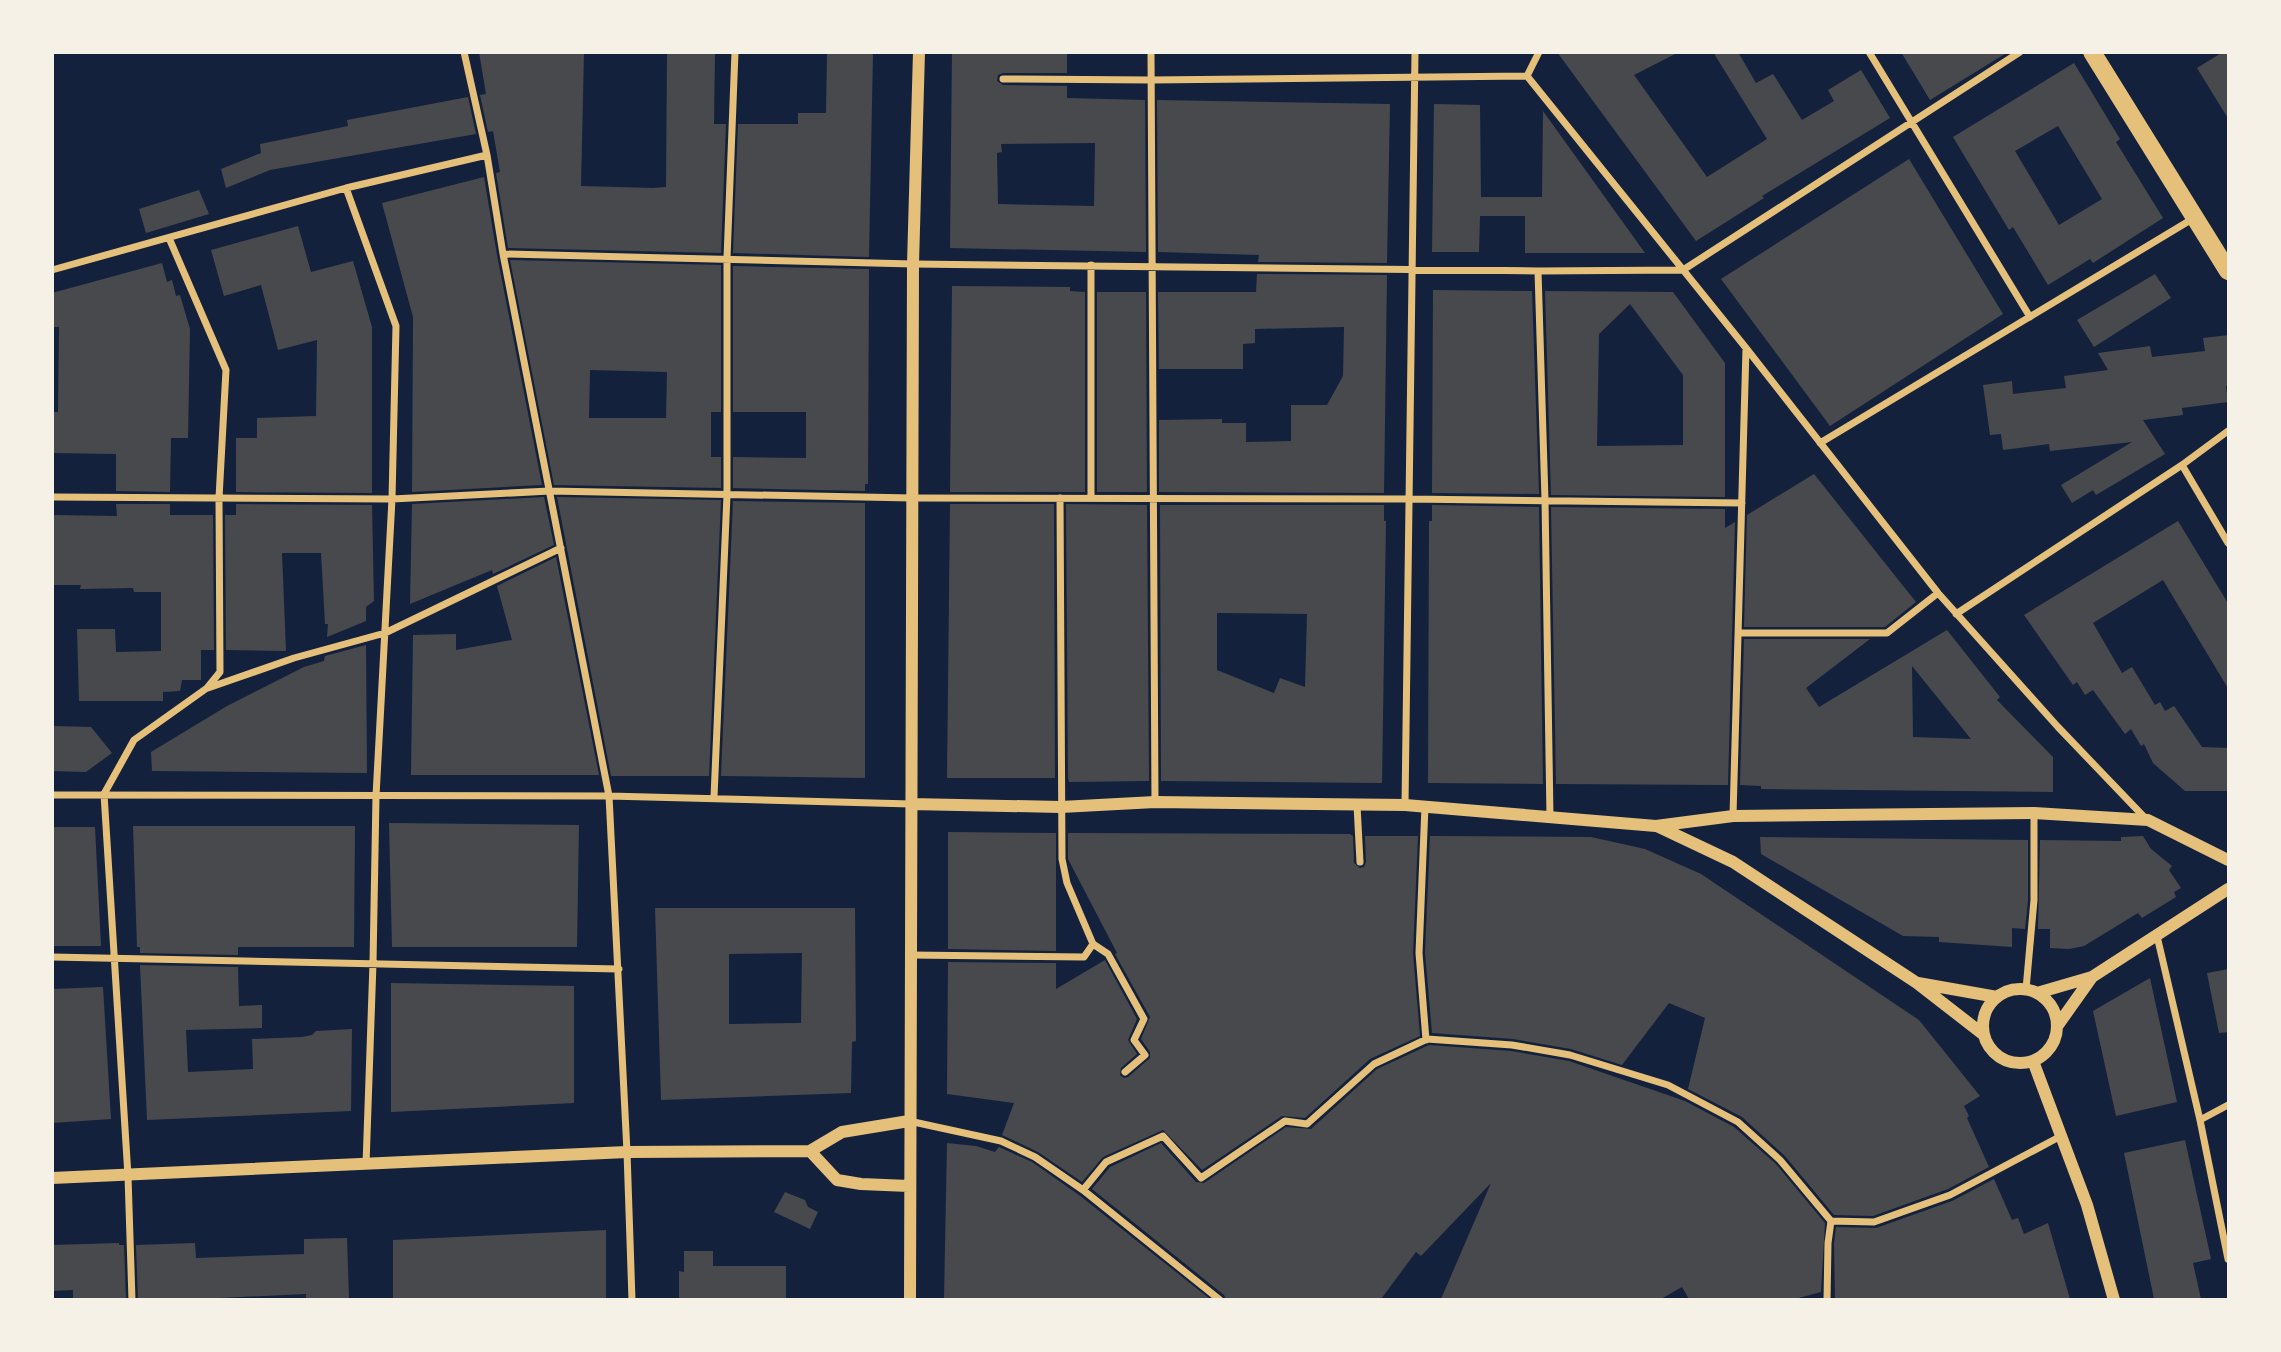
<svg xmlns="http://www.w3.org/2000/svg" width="2281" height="1352" viewBox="0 0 2281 1352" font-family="'Asap Condensed',sans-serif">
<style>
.building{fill:#48494c;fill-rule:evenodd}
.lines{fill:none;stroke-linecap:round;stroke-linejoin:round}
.minor{stroke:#e5c07b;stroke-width:7}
.tertiary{stroke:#e5c07b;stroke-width:12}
.primary{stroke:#e5c07b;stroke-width:18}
</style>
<rect width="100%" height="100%" fill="#14213d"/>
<path class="building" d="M 479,52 L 584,52 L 581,186 L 653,188 L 666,187 L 667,52 L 715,52 L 714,124 L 726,124 L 721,253 L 508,248 L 496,173 L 500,172 L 493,131 L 488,132 L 480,95 L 486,94 Z
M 827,52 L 873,52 L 869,257 L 733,253 L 738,124 L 798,124 L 798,113 L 826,113 Z
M 952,52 L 1067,52 L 1067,73 L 1003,73 L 998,75 L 997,81 L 1003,85 L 1067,86 L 1067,98 L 1145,100 L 1146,252 L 950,248 ZM 1095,143 L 1094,206 L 998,204 L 997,153 L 1002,152 L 1001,144 Z
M 1557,52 L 1679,52 L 1634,75 L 1707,177 L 1767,139 L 1713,52 L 1738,52 L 1756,83 L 1773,74 L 1802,120 L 1834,101 L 1828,90 L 1861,70 L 1890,118 L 1762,196 L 1764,198 L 1696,241 Z
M 1901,52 L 2008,52 L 1930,100 Z
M 2223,52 L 2229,52 L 2229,120 L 2197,68 Z
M 2074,63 L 2120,139 L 2116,142 L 2163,218 L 2093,263 L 2090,259 L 2048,285 L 2013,227 L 2009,230 L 1953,137 ZM 2058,126 L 2102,199 L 2059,225 L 2015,151 Z
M 468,97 L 476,134 L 270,170 L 226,188 L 221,169 L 261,153 L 260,144 L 348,126 L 347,120 Z
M 1157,100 L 1390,104 L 1387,263 L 1258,262 L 1259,255 L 1158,252 Z
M 1434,104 L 1480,105 L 1481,197 L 1542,197 L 1543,111 L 1645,253 L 1525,253 L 1525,216 L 1480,216 L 1479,252 L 1432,252 Z
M 1909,159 L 2003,314 L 1830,426 L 1721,279 Z
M 484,177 L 497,255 L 542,485 L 412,492 L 413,317 L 382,203 Z
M 199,190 L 209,214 L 146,233 L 139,209 Z
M 298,226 L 311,272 L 353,261 L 372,327 L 372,493 L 236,492 L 236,438 L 257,438 L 257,418 L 316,416 L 317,340 L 278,350 L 261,285 L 224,296 L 211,250 Z
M 510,260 L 721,265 L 721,412 L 711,412 L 711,457 L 721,457 L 721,488 L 554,485 ZM 590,370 L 667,372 L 666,418 L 589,418 Z
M 162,263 L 167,282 L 172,280 L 176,296 L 180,295 L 190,329 L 188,438 L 171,438 L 170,492 L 116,491 L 116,454 L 52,453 L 52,412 L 58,412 L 59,327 L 52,327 L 52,293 Z
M 733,266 L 869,269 L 868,484 L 865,484 L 865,491 L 733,488 L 733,457 L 806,458 L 806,412 L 733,412 Z
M 1257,274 L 1387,275 L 1384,493 L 1159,492 L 1159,420 L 1222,419 L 1222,423 L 1246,423 L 1246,442 L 1291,441 L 1291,405 L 1327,405 L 1343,376 L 1344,327 L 1255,329 L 1255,343 L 1243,344 L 1243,369 L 1159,369 L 1158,292 L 1256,292 Z
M 2155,274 L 2171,298 L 2094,347 L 2077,320 Z
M 952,286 L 1070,287 L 1070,291 L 1085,292 L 1085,492 L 950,492 Z
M 1433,290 L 1532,291 L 1539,494 L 1432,493 Z
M 1545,291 L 1673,292 L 1725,363 L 1725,497 L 1551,495 ZM 1630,304 L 1683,375 L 1683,445 L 1597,446 L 1599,334 Z
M 1097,292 L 1146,292 L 1147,492 L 1097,492 Z
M 2229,335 L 2229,386 L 2226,386 L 2228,402 L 2182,408 L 2183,415 L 2143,420 L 2165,454 L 2096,495 L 2093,490 L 2072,503 L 2061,485 L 2132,442 L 2050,451 L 2049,444 L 2003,450 L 2001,434 L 1990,435 L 1983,385 L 2012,381 L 2013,394 L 2066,388 L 2064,376 L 2108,370 L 2098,353 L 2150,346 L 2152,357 L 2205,351 L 2203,338 Z
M 1814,474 L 1916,602 L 1885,627 L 1744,627 L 1747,515 Z
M 544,497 L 554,545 L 493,574 L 492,570 L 410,604 L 412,504 Z
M 557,497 L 721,500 L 709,776 L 611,776 Z
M 733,501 L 865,503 L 865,778 L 721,776 Z
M 116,504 L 170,504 L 170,515 L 213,515 L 214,650 L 201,650 L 201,680 L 182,680 L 180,691 L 163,692 L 163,701 L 79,701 L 77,629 L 115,629 L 116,652 L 161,651 L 161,592 L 134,592 L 133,588 L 80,589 L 81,585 L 52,585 L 52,515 L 117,516 Z
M 236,504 L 372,505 L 374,601 L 366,607 L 366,621 L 327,637 L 328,624 L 325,624 L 321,553 L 282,553 L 286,651 L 226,650 L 225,515 L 236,515 Z
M 950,504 L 1054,504 L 1055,778 L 947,778 Z
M 1066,504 L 1147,505 L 1149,781 L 1069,782 L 1068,778 Z
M 1160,505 L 1384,505 L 1384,521 L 1386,521 L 1382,783 L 1161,781 ZM 1217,613 L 1307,614 L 1305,687 L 1280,678 L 1274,693 L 1217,670 Z
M 1432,505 L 1539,507 L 1543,784 L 1428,783 L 1429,521 L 1432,521 Z
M 1551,507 L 1725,509 L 1725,528 L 1735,522 L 1728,785 L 1556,784 Z
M 2178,521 L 2229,605 L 2229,690 L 2163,580 L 2093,623 L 2122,673 L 2132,667 L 2155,705 L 2160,702 L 2165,711 L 2174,706 L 2202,747 L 2229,748 L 2229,791 L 2185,791 L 2153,763 L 2144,744 L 2141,746 L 2131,729 L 2125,734 L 2093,690 L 2085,695 L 2077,682 L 2073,685 L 2024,615 Z
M 556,557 L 599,775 L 411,775 L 413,635 L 456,634 L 456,650 L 512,640 L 497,586 Z
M 1947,630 L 2000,697 L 1997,700 L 2053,757 L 2053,792 L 1761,789 L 1761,786 L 1740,785 L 1744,639 L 1870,639 L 1806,688 L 1819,707 ZM 1912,666 L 1971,739 L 1913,737 Z
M 366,645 L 367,773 L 152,771 L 151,752 L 227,706 L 304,667 L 324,661 L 325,656 Z
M 52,726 L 91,727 L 112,753 L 86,772 L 52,771 Z
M 389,823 L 579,825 L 577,947 L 392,947 Z
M 133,826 L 355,826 L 354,947 L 238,947 L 238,955 L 140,953 L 140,947 L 137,947 Z
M 52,827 L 95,827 L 101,946 L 52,946 Z
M 948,832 L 1056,833 L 1056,951 L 948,949 Z
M 1068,833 L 1350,834 L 1353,836 L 1354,863 L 1360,868 L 1364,867 L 1366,862 L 1365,836 L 1418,836 L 1413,953 L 1420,1036 L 1370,1059 L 1305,1118 L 1282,1116 L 1202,1170 L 1163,1130 L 1103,1157 L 1082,1182 L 1038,1152 L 1002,1135 L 1014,1103 L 947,1094 L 948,962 L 1056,963 L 1056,989 L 1105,960 L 1137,1019 L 1128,1040 L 1137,1054 L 1121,1068 L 1120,1075 L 1124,1078 L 1128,1077 L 1150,1058 L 1150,1052 L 1141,1039 L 1150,1017 L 1115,954 L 1117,953 L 1068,859 Z
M 1430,836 L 1591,837 L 1645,849 L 1701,874 L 1919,1020 L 1980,1096 L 1964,1106 L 1969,1116 L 1967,1118 L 1989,1167 L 1948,1189 L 1873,1216 L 1834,1215 L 1785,1156 L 1742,1117 L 1688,1089 L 1705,1018 L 1669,1003 L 1622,1065 L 1571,1049 L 1513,1039 L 1432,1033 L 1425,953 Z
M 2143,836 L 2151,849 L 2172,866 L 2169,870 L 2181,888 L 2174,892 L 2176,897 L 2142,918 L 2138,913 L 2084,946 L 2069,949 L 2050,948 L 2050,929 L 2038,929 L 2040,840 L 2121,841 L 2121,837 Z
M 1760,837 L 2028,840 L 2028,900 L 2025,929 L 2012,928 L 2012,947 L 1939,942 L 1939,937 L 1903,936 L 1761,854 Z
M 655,908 L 855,908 L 856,1041 L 852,1042 L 851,1093 L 661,1100 ZM 802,953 L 801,1023 L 729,1024 L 729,954 Z
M 140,965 L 238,967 L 239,1006 L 262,1005 L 262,1028 L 186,1030 L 188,1072 L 253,1069 L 252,1039 L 302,1037 L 312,1035 L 316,1031 L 352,1029 L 351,1111 L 147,1120 Z
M 2229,969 L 2229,1032 L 2219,1033 L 2207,973 Z
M 2150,978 L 2177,1102 L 2116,1116 L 2093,1011 Z
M 391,983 L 574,986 L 574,1103 L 391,1112 Z
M 103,987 L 111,1119 L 52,1123 L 52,989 Z
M 1429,1045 L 1511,1051 L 1569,1061 L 1685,1101 L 1734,1127 L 1776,1164 L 1825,1223 L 1821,1292 L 1795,1299 L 1689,1299 L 1682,1287 L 1661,1299 L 1441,1299 L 1491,1183 L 1421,1256 L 1416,1252 L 1381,1299 L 1226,1299 L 1224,1295 L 1092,1189 L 1110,1167 L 1161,1143 L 1196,1182 L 1204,1183 L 1286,1127 L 1311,1129 L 1377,1069 Z
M 2185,1140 L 2211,1259 L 2193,1263 L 2201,1299 L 2154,1299 L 2124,1153 Z
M 947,1143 L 976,1146 L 995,1152 L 999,1147 L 1032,1162 L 1079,1195 L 1210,1299 L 944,1299 Z
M 1994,1179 L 2012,1220 L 2018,1218 L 2024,1234 L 2048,1223 L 2070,1299 L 1835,1299 L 1834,1243 L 1836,1227 L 1876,1228 L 1952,1201 Z
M 785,1192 L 805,1200 L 808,1207 L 818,1212 L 810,1229 L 774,1212 Z
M 606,1230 L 606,1299 L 393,1299 L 393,1240 Z
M 347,1238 L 349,1299 L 306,1299 L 306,1294 L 198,1299 L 138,1299 L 136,1245 L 195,1243 L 196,1258 L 304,1254 L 304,1239 Z
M 119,1243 L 119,1245 L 124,1245 L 126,1299 L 73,1299 L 73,1290 L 52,1291 L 52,1245 Z
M 684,1251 L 713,1251 L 713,1266 L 786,1266 L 786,1299 L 679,1299 L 679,1271 L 684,1272 Z"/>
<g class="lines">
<path class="minor" d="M 464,52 L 487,155 L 503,254 L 609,796 L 627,1152 L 632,1300
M 1151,52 L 1155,802
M 1869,52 L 2030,317
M 1527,76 L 1746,348 L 1938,593 L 2058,727 L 2147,820
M 1527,76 L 1539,52
M 1003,79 L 1151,80 L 1527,76
M 346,188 L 396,326 L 392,499 L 376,796 L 373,963 L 366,1165
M 503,254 L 913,264 L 1538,271 L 1683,270 L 2020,52
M 1091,265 L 1091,498
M 52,270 L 346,188 L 487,155
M 1538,271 L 1545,500 L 1550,817
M 1820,443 L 2194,218
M 2182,465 L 2228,543
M 52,497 L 392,499 L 550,491 L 912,498 L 1409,499 L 1742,503
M 1956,614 L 2182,465 L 2228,431
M 1739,633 L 1887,633 L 1938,593
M 208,688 L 294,658 L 385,633 L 561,548
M 52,795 L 609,796 L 911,804
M 714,797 L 727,495 L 727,258 L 735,52
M 1357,805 L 1360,862
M 1405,805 L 1415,52
M 1425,806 L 1419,953 L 1426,1040
M 1733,816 L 1746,348
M 2157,936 L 2200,1120 L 2228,1259
M 1093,944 L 1108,954 L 1144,1019 L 1134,1040 L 1145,1055 L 1125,1072
M 910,955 L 1084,957 L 1093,944 L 1067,883 L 1062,859 L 1060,498
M 52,957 L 619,969
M 2026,989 L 2034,900 L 2034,813
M 2200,1120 L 2228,1105
M 909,1121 L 1001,1141 L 1035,1157 L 1083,1190 L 1220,1300
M 1083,1190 L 1106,1162 L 1163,1136 L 1201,1178 L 1285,1121 L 1307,1124 L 1374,1064 L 1427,1039 L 1512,1045 L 1570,1055 L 1668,1085 L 1738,1122 L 1780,1160 L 1831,1221
M 1831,1221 L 1874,1222 L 1950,1195 L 2061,1136
M 132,1300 L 128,1176 L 104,794 L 134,740 L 207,688 L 220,672 L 219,498 L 226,370 L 169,238
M 1827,1300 L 1828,1243 L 1831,1221"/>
<path class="tertiary" d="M 911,804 L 1061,807 L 1155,802 L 1405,805 L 1656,826 L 1733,816 L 2034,813 L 2148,820 L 2228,860
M 1657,826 L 1733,862 L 1917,983 L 1984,1035
M 1918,983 L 1997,997
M1983 1026a37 37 0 1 1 74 0a37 37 0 1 1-74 0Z
M 2037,993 L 2092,977 L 2228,889
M 2058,1025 L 2092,977
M 2033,1061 L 2087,1205 L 2114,1300
M 810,1151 L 837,1180 L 861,1184 L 909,1186
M 52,1178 L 627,1152 L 810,1151 L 842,1132 L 909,1121
M 910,1300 L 913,264 L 919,52"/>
<path class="primary" d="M 2092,52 L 2228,271"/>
</g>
<rect width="2281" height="1352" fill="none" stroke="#f6f1e7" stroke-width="108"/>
</svg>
